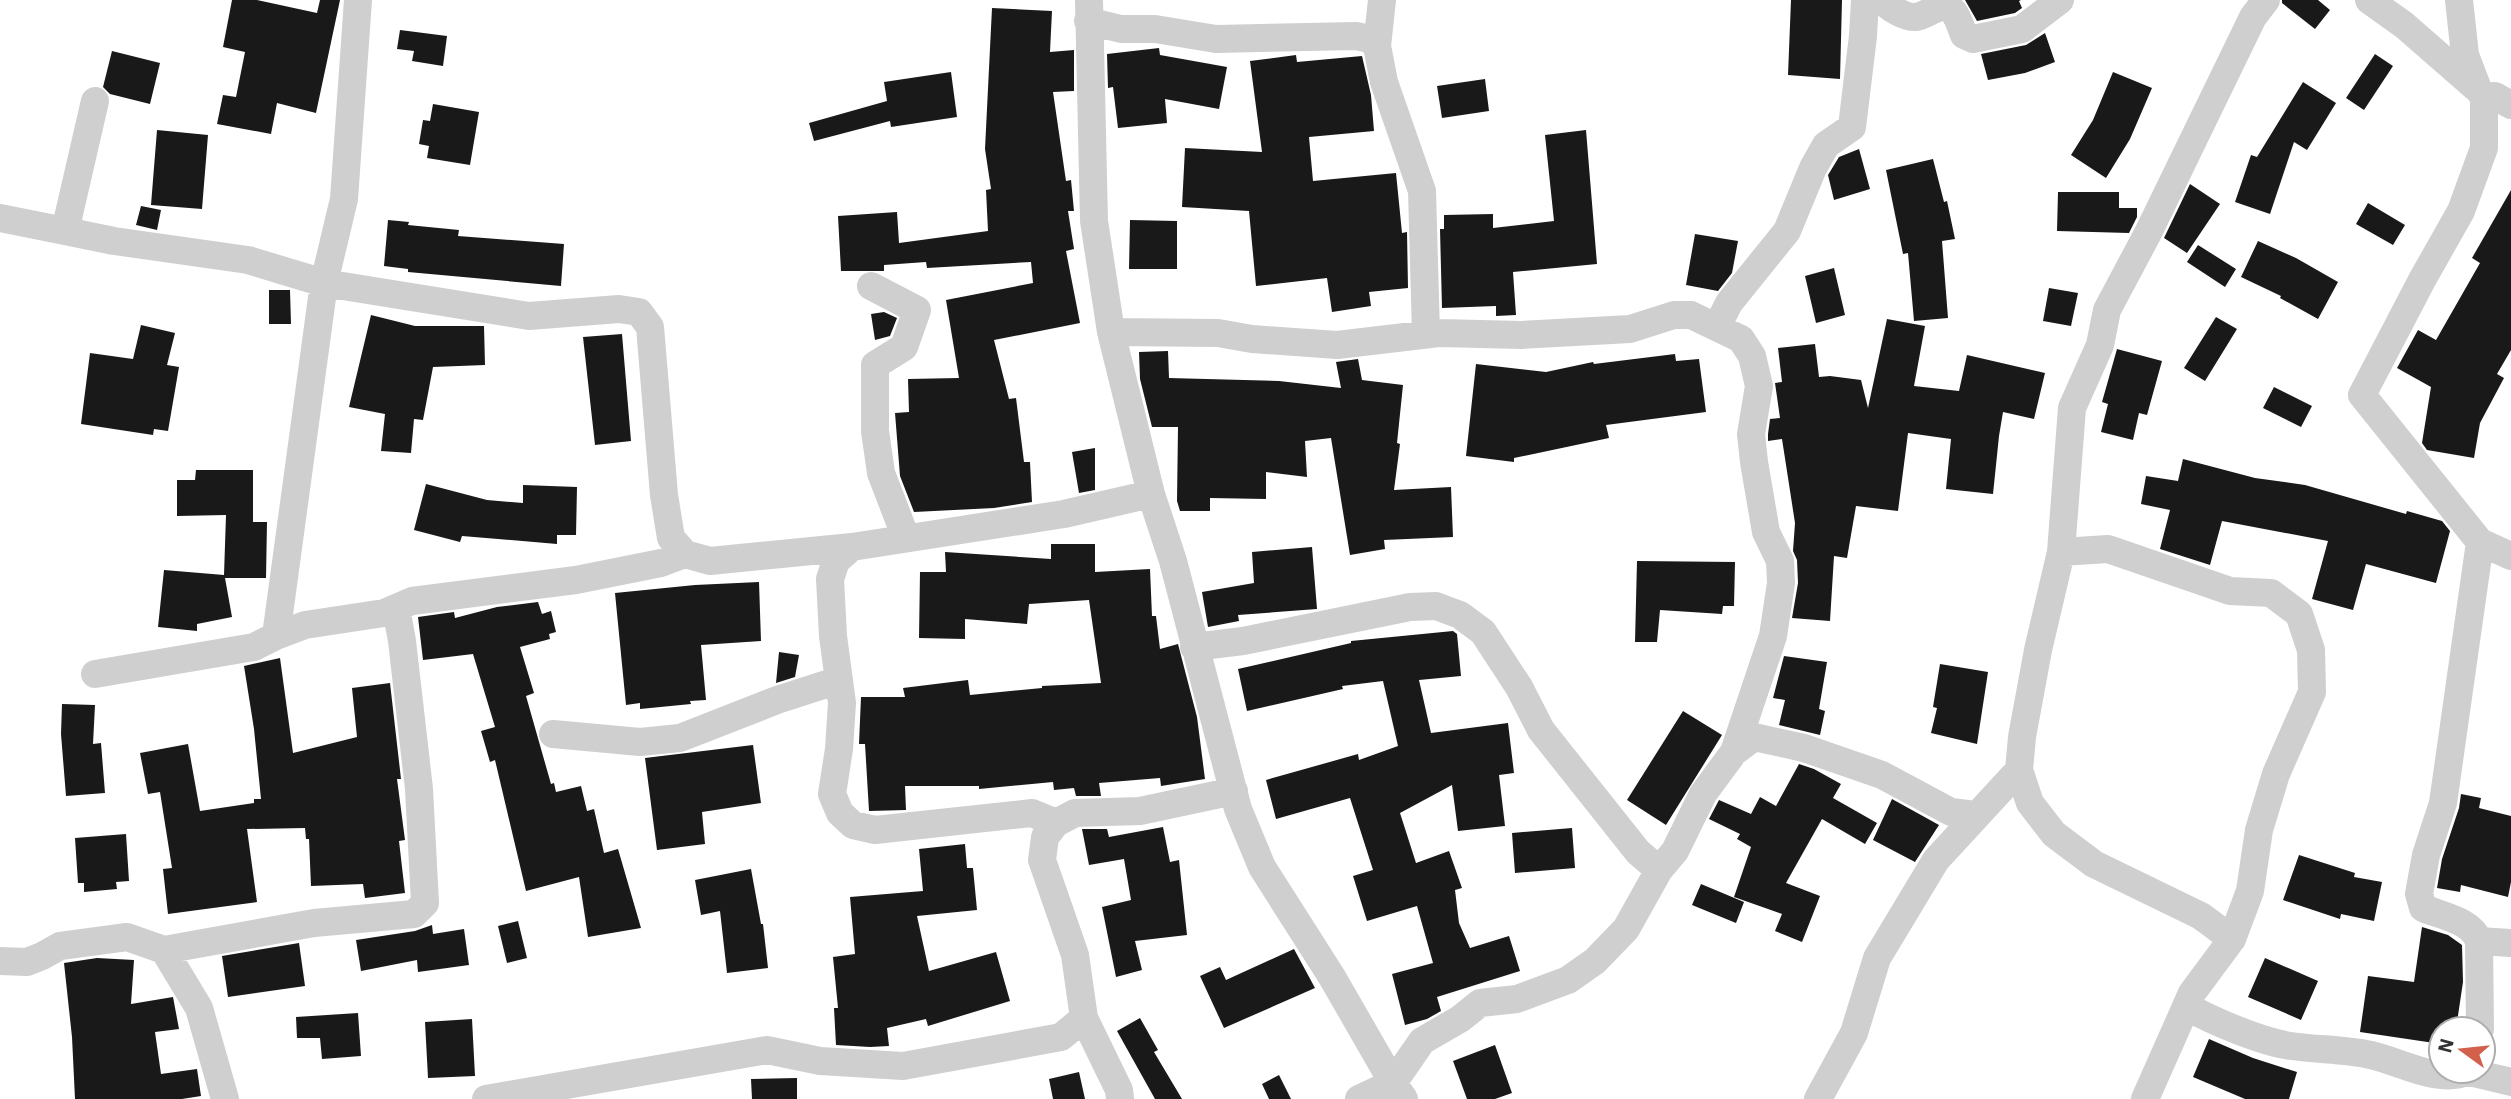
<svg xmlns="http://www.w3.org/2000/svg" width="2511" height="1099" viewBox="0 0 2511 1099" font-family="'IBM Plex Sans',sans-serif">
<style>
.building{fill:#191919}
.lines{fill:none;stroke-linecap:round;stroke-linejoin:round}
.minor{stroke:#cfcfcf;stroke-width:28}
</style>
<rect width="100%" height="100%" fill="#fff"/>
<path class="building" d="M 232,0 L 257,0 L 317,13 L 320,0 L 340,0 L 316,113 L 277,103 L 271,134 L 217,124 L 223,95 L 236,97 L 245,52 L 223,47 Z
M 1791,0 L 1842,0 L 1840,79 L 1788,75 Z
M 1965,0 L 2021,0 L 2019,1 L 2022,8 L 2015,13 L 1977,21 Z
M 2282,0 L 2318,0 L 2330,10 L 2315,29 L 2282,3 Z
M 992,8 L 1052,11 L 1050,52 L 1074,50 L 1074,91 L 1053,92 L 1066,181 L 1071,180 L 1074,211 L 1068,211 L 1074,249 L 1066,251 L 1080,323 L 994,340 L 1009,399 L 1016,398 L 1024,462 L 1030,462 L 1032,502 L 994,508 L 914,512 L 900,476 L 895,413 L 909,412 L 908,379 L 959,378 L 946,300 L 1033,283 L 1031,262 L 927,268 L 926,262 L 884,265 L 884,271 L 841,271 L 838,216 L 897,212 L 899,243 L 988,231 L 986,190 L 991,189 L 985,149 Z
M 400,30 L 447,36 L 443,66 L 412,61 L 414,51 L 397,49 Z
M 2045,33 L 2055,62 L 2025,73 L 1988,80 L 1981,54 L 2026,45 Z
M 1159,48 L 1160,55 L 1227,67 L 1219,109 L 1165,99 L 1167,123 L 1118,128 L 1113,87 L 1108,88 L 1107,54 Z
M 112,51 L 160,63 L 150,104 L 110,94 L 103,87 Z
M 2375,54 L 2393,66 L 2364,110 L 2346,98 Z
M 1296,55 L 1297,62 L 1362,56 L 1371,95 L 1374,131 L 1309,137 L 1313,181 L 1396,173 L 1402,233 L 1407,232 L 1408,288 L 1369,292 L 1371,306 L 1332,312 L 1327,278 L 1256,286 L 1249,211 L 1182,207 L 1185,148 L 1262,152 L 1250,61 Z
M 951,72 L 957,117 L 891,127 L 890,121 L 814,141 L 809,123 L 887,101 L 884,82 Z
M 2113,72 L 2152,88 L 2130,139 L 2106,178 L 2071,155 L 2093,120 Z
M 1485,79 L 1489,111 L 1442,118 L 1437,86 Z
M 2303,82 L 2336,103 L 2307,150 L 2294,142 L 2270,214 L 2235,202 L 2251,155 L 2257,157 Z
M 433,104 L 479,112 L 470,165 L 427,158 L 429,146 L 419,144 L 423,120 L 430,121 Z
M 157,130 L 208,135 L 202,209 L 151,205 Z
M 1586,130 L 1597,264 L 1513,272 L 1516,315 L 1496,316 L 1496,306 L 1442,308 L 1440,229 L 1444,229 L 1444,215 L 1493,214 L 1493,228 L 1554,221 L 1545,135 Z
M 1859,149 L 1870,189 L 1834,200 L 1828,175 L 1839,157 Z
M 1933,159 L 1944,202 L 1947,201 L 1955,239 L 1942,241 L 1948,318 L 1914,321 L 1908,253 L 1903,254 L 1886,170 Z
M 2190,184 L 2220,204 L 2187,253 L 2164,238 Z
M 2511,190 L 2511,350 L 2497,374 L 2504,378 L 2480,423 L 2474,458 L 2427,450 L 2422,443 L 2431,387 L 2397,368 L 2418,330 L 2436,340 L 2480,263 L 2472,258 Z
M 2058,192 L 2119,192 L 2119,208 L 2137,208 L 2137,217 L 2129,233 L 2057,231 Z
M 2368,203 L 2405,225 L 2393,245 L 2356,224 Z
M 141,206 L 161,210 L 157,230 L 136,225 Z
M 388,220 L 409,222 L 408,225 L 459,230 L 458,236 L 564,244 L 561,286 L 408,272 L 408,269 L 384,266 Z
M 1130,220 L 1177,221 L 1177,269 L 1129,269 Z
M 1695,234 L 1738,241 L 1732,273 L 1718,291 L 1686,285 Z
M 2258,241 L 2296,258 L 2338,282 L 2318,319 L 2280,298 L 2281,296 L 2241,277 Z
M 2198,245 L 2236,269 L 2225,287 L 2187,262 Z
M 1834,268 L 1845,315 L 1816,323 L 1805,276 Z
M 2049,288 L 2078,293 L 2071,326 L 2043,321 Z
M 269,290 L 290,290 L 291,324 L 269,324 Z
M 884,312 L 897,318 L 890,336 L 875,340 L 871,314 Z
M 371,315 L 415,326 L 484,326 L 485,365 L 433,367 L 423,420 L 414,419 L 411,453 L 381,451 L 385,414 L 349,407 Z
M 2216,317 L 2237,329 L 2205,381 L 2184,368 Z
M 1887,319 L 1925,326 L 1914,386 L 1959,391 L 1967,355 L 2045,373 L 2034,419 L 2003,412 L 1999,436 L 1993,494 L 1946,489 L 1951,439 L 1908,433 L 1898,511 L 1856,506 L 1847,558 L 1834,556 L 1830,621 L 1792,618 L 1798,583 L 1797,560 L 1793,551 L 1795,523 L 1782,439 L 1768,441 L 1768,434 L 1770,419 L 1780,418 L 1775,383 L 1782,382 L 1778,348 L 1815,344 L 1819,377 L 1830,376 L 1861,380 L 1868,408 Z
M 141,325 L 175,333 L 167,365 L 179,367 L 168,431 L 154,429 L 153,435 L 81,424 L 90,353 L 133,359 Z
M 622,334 L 631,441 L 595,445 L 583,337 Z
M 2117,349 L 2162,361 L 2147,415 L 2139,413 L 2133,440 L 2101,432 L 2108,404 L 2102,402 Z
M 1168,351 L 1169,378 L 1279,381 L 1341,388 L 1336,362 L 1358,359 L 1362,380 L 1403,385 L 1397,443 L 1400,444 L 1394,490 L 1451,487 L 1453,537 L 1384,540 L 1385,549 L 1350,555 L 1331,438 L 1305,441 L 1307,477 L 1266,472 L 1266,499 L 1210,498 L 1210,511 L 1180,511 L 1177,501 L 1178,427 L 1152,427 L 1140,379 L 1139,352 Z
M 1675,354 L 1676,361 L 1699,359 L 1706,412 L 1606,425 L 1609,438 L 1514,458 L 1514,462 L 1466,456 L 1476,364 L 1546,372 L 1593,362 L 1594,364 Z
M 2274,387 L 2312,406 L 2301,427 L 2263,408 Z
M 1095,448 L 1095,490 L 1079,493 L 1072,452 Z
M 2183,459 L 2255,478 L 2305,485 L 2406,514 L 2407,511 L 2442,521 L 2450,531 L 2436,583 L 2366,564 L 2353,610 L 2312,599 L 2328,541 L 2222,521 L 2210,565 L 2160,549 L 2170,510 L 2141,504 L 2146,476 L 2178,481 Z
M 196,470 L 253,470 L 253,522 L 267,522 L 266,578 L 225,578 L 232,617 L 197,624 L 197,631 L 158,627 L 164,570 L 224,575 L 226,515 L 177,516 L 177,480 L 195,480 Z
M 426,484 L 487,500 L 523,503 L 523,485 L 577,487 L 576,535 L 557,535 L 557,544 L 462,536 L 460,542 L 414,530 Z
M 1051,544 L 1095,544 L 1095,572 L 1150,569 L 1152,616 L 1156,616 L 1160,649 L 1178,644 L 1197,717 L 1205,779 L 1161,786 L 1160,778 L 1099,783 L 1101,796 L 1076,796 L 1074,788 L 1054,790 L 1053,782 L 979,789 L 979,786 L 905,786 L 906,810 L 869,811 L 865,744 L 859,744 L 861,697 L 905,697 L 903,688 L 968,680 L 970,695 L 1042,688 L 1042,686 L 1101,683 L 1089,600 L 1029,604 L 1027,624 L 965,619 L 965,639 L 919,638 L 920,572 L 946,572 L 945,552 L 1051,559 Z
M 1312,547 L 1317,609 L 1238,615 L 1239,621 L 1208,627 L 1202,592 L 1254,583 L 1252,552 Z
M 1637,561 L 1735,562 L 1734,606 L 1723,606 L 1722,614 L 1660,610 L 1657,642 L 1635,642 Z
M 759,582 L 761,641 L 701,645 L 706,700 L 690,701 L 691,704 L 640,709 L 640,703 L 626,705 L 615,593 L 695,585 Z
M 538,602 L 542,614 L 551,611 L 556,632 L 549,634 L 550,639 L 520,647 L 534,693 L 526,696 L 551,784 L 554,783 L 556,792 L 581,786 L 587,811 L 594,809 L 604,853 L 618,849 L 641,928 L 588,937 L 579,877 L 526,891 L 495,760 L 490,762 L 481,731 L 495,727 L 473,654 L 423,660 L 418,617 L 454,612 L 455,618 L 497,607 Z
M 1453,631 L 1457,634 L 1461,676 L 1419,680 L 1431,733 L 1508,723 L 1514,773 L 1499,775 L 1505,826 L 1458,831 L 1452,785 L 1400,813 L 1416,863 L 1449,851 L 1462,888 L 1455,890 L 1459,923 L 1470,948 L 1509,936 L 1520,971 L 1437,997 L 1441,1011 L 1427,1019 L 1405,1025 L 1392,974 L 1433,963 L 1417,906 L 1367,921 L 1353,876 L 1373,870 L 1350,798 L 1276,819 L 1266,780 L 1358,754 L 1359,760 L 1398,746 L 1383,681 L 1342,686 L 1343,689 L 1247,711 L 1238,669 L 1351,643 L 1351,641 Z
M 779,652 L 799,655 L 795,677 L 776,683 Z
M 1784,656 L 1827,662 L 1819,709 L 1825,711 L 1820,735 L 1779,725 L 1785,700 L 1773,698 Z
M 280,658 L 293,753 L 357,737 L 352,688 L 390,683 L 401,779 L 397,779 L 405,840 L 399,841 L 405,893 L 365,898 L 363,884 L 311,886 L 309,839 L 306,839 L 305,828 L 247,829 L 257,902 L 168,914 L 163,869 L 172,868 L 160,792 L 148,794 L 140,753 L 188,744 L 200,811 L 254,803 L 254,799 L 261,799 L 254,729 L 244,666 Z
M 1940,664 L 1988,672 L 1977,744 L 1931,733 L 1937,708 L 1933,707 Z
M 62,704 L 95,705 L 93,744 L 101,743 L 105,793 L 66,796 L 61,734 Z
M 1683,711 L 1722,735 L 1666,825 L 1627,800 Z
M 753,745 L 761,803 L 702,812 L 705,844 L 657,850 L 645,758 Z
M 1799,764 L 1814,769 L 1841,784 L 1833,798 L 1877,823 L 1865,844 L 1822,819 L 1786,883 L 1820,896 L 1802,942 L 1775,931 L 1782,914 L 1734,897 L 1751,847 L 1737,839 L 1740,834 L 1709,819 L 1719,800 L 1751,814 L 1760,797 L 1776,806 Z
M 2461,794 L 2481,798 L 2479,808 L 2511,816 L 2511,882 L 2508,897 L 2461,885 L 2460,892 L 2437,888 L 2442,859 L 2459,808 Z
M 1892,799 L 1939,825 L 1915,862 L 1873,840 Z
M 1163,827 L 1170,862 L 1179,860 L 1187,935 L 1135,941 L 1142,970 L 1116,977 L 1102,907 L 1131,900 L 1124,859 L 1089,865 L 1082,829 L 1107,829 L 1109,837 Z
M 1572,828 L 1575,868 L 1515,873 L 1512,833 Z
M 126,834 L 129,881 L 116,882 L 117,889 L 84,892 L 84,883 L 78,883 L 75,838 Z
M 965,844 L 967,868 L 973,868 L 977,910 L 917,916 L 929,971 L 996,952 L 1010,1001 L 928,1026 L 926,1019 L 887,1028 L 889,1046 L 870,1047 L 836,1045 L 834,1008 L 838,1008 L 833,957 L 855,954 L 850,897 L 923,891 L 919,849 Z
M 2299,855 L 2355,873 L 2354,877 L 2382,882 L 2374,921 L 2341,914 L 2340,919 L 2283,900 Z
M 751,869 L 761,924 L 763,924 L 768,968 L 727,973 L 720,911 L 701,915 L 695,880 Z
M 1701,884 L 1744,902 L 1736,923 L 1692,905 Z
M 518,921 L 527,958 L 507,963 L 498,926 Z
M 432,925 L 433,934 L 464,929 L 469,965 L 418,972 L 417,960 L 361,971 L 356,940 L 415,931 Z
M 2422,927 L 2448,935 L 2462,945 L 2463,982 L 2456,1029 L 2441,1029 L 2441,1044 L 2360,1032 L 2368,976 L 2414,982 Z
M 299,943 L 305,986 L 228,997 L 222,956 Z
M 1294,949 L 1315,988 L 1224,1028 L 1200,976 L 1220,967 L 1226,980 Z
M 97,958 L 134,960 L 131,1004 L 173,997 L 179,1029 L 155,1032 L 161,1074 L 197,1069 L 201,1096 L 182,1099 L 75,1099 L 72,1037 L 64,963 Z
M 2265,958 L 2318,981 L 2301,1020 L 2248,997 Z
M 358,1013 L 361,1056 L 322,1059 L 320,1038 L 297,1038 L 296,1017 Z
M 1140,1018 L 1158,1050 L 1154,1052 L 1182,1099 L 1155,1099 L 1117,1031 Z
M 472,1019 L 475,1076 L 428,1078 L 425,1022 Z
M 2209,1039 L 2253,1058 L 2297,1072 L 2289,1099 L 2245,1099 L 2193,1077 Z
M 1495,1045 L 1512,1093 L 1495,1099 L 1467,1099 L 1453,1061 Z
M 1079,1072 L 1085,1099 L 1053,1099 L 1049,1079 Z
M 1279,1075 L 1291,1099 L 1269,1099 L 1262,1084 Z
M 797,1078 L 797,1099 L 752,1099 L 751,1079 Z"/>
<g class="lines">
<path class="minor" d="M 1089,0 L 1094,221 L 1111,332 L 1151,494 L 1173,561 L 1238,809 L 1262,867 L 1332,977 L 1393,1083 L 1404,1099
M 1883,0 C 1888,8 1906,18 1916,17 C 1927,16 1942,0 1952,10 C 1958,16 1961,28 1964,35 L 1973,39 L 2022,29 L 2060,0
M 2369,0 L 2404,25 L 2475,87
M 2459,0 L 2465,55 L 2478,89 L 2484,97 L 2484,148 L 2461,211 L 2422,280 L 2362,395 L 2480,542 L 2511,556
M 1088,21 L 1121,29 L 1155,29 L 1216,39 L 1356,36 L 1370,39 L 1377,46 L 1384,82 L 1422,191 L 1426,334
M 1377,46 L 1382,0
M 2484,97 L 2495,96 L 2511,105
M 95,101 L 68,218 L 70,232 L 114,241 L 248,260 L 324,283 L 529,316 L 619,309 L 639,312 L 650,327 L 664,495 L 671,538 L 685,554 L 710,561 L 852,547
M 0,218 L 70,232
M 871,286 L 917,310 L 904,347 L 875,365 L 875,431 L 881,473 L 906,538
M 1717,327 L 1729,303 L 1787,231 L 1813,168 L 1826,145 L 1852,127 L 1863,36 L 1865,0
M 1111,332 L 1218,333 L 1252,339 L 1337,345 L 1439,333 L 1521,335 L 1630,329 L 1674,315 L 1691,315 L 1741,339 L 1752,356 L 1759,386 L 1751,434 L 1754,462 L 1766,532 L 1780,561 L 1781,583 L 1773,636 L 1734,752 L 1703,794 L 1675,851 L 1659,870
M 2061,552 L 2108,549 L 2230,591 L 2271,593 L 2299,614 L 2311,650 L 2312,692 L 2276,774 L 2259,830 L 2250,891 L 2232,939
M 276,636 L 324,283 L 344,199 L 358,0
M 1194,647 L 1243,641 L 1410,607 L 1436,606 L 1460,615 L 1483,632 L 1519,687 L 1541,730 L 1638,852 L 1659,870 L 1626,929 L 1595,961 L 1568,980 L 1517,999 L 1480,1003 L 1460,1019 L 1422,1041 L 1393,1083 L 1359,1099
M 95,674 L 254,647 L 276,636 L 305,625 L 384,613 L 412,601 L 576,580 L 661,563 L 685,554
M 553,734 L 640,742 L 680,738 L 777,700 L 839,680
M 1734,752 L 1754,737 L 1804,748 L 1882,775 L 1951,812 L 1975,815
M 1056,823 L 1032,813 L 875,830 L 853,825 L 840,813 L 832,794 L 839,749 L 842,703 L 833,636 L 830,579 L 836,561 L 852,547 L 1064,514 L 1151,494
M 2479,941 L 2511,943
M 164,950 L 314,923 L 414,914 L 425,903 L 419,789 L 402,641 L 396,608
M 0,961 L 27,962 L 42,956 L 60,946 L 127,937 L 164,950 L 199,1008 L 225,1099
M 2186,1006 C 2212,1021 2262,1042 2291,1046 C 2318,1050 2345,1049 2371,1055 C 2402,1062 2439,1085 2469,1071
M 2480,1029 L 2479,941 C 2471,920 2442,916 2423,908 L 2419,894 L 2426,855 L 2443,803 L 2480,542
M 2469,1072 L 2511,1082
M 486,1099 L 767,1050 L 820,1061 L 903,1066 L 1061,1037 L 1084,1018
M 1120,1099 L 1119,1090 L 1084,1018 L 1075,955 L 1042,860 L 1045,837 L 1056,823 L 1075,813 L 1140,811 L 1234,791
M 1818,1099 L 1854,1033 L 1877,958 L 1936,860 L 2019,770
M 2145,1099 L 2192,993 L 2232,939 L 2201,916 L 2094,864 L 2054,834 L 2030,803 L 2019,770 L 2022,737 L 2038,650 L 2061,552 L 2072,408 L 2100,345 L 2107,310 L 2148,233 L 2253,17 L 2266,0"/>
</g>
<g transform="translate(2462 1050) rotate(285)"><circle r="33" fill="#ffffff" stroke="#adadad" stroke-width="2"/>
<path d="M0-5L12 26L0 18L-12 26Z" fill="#d2604b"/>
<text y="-10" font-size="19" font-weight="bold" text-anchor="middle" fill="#323232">N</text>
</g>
</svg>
